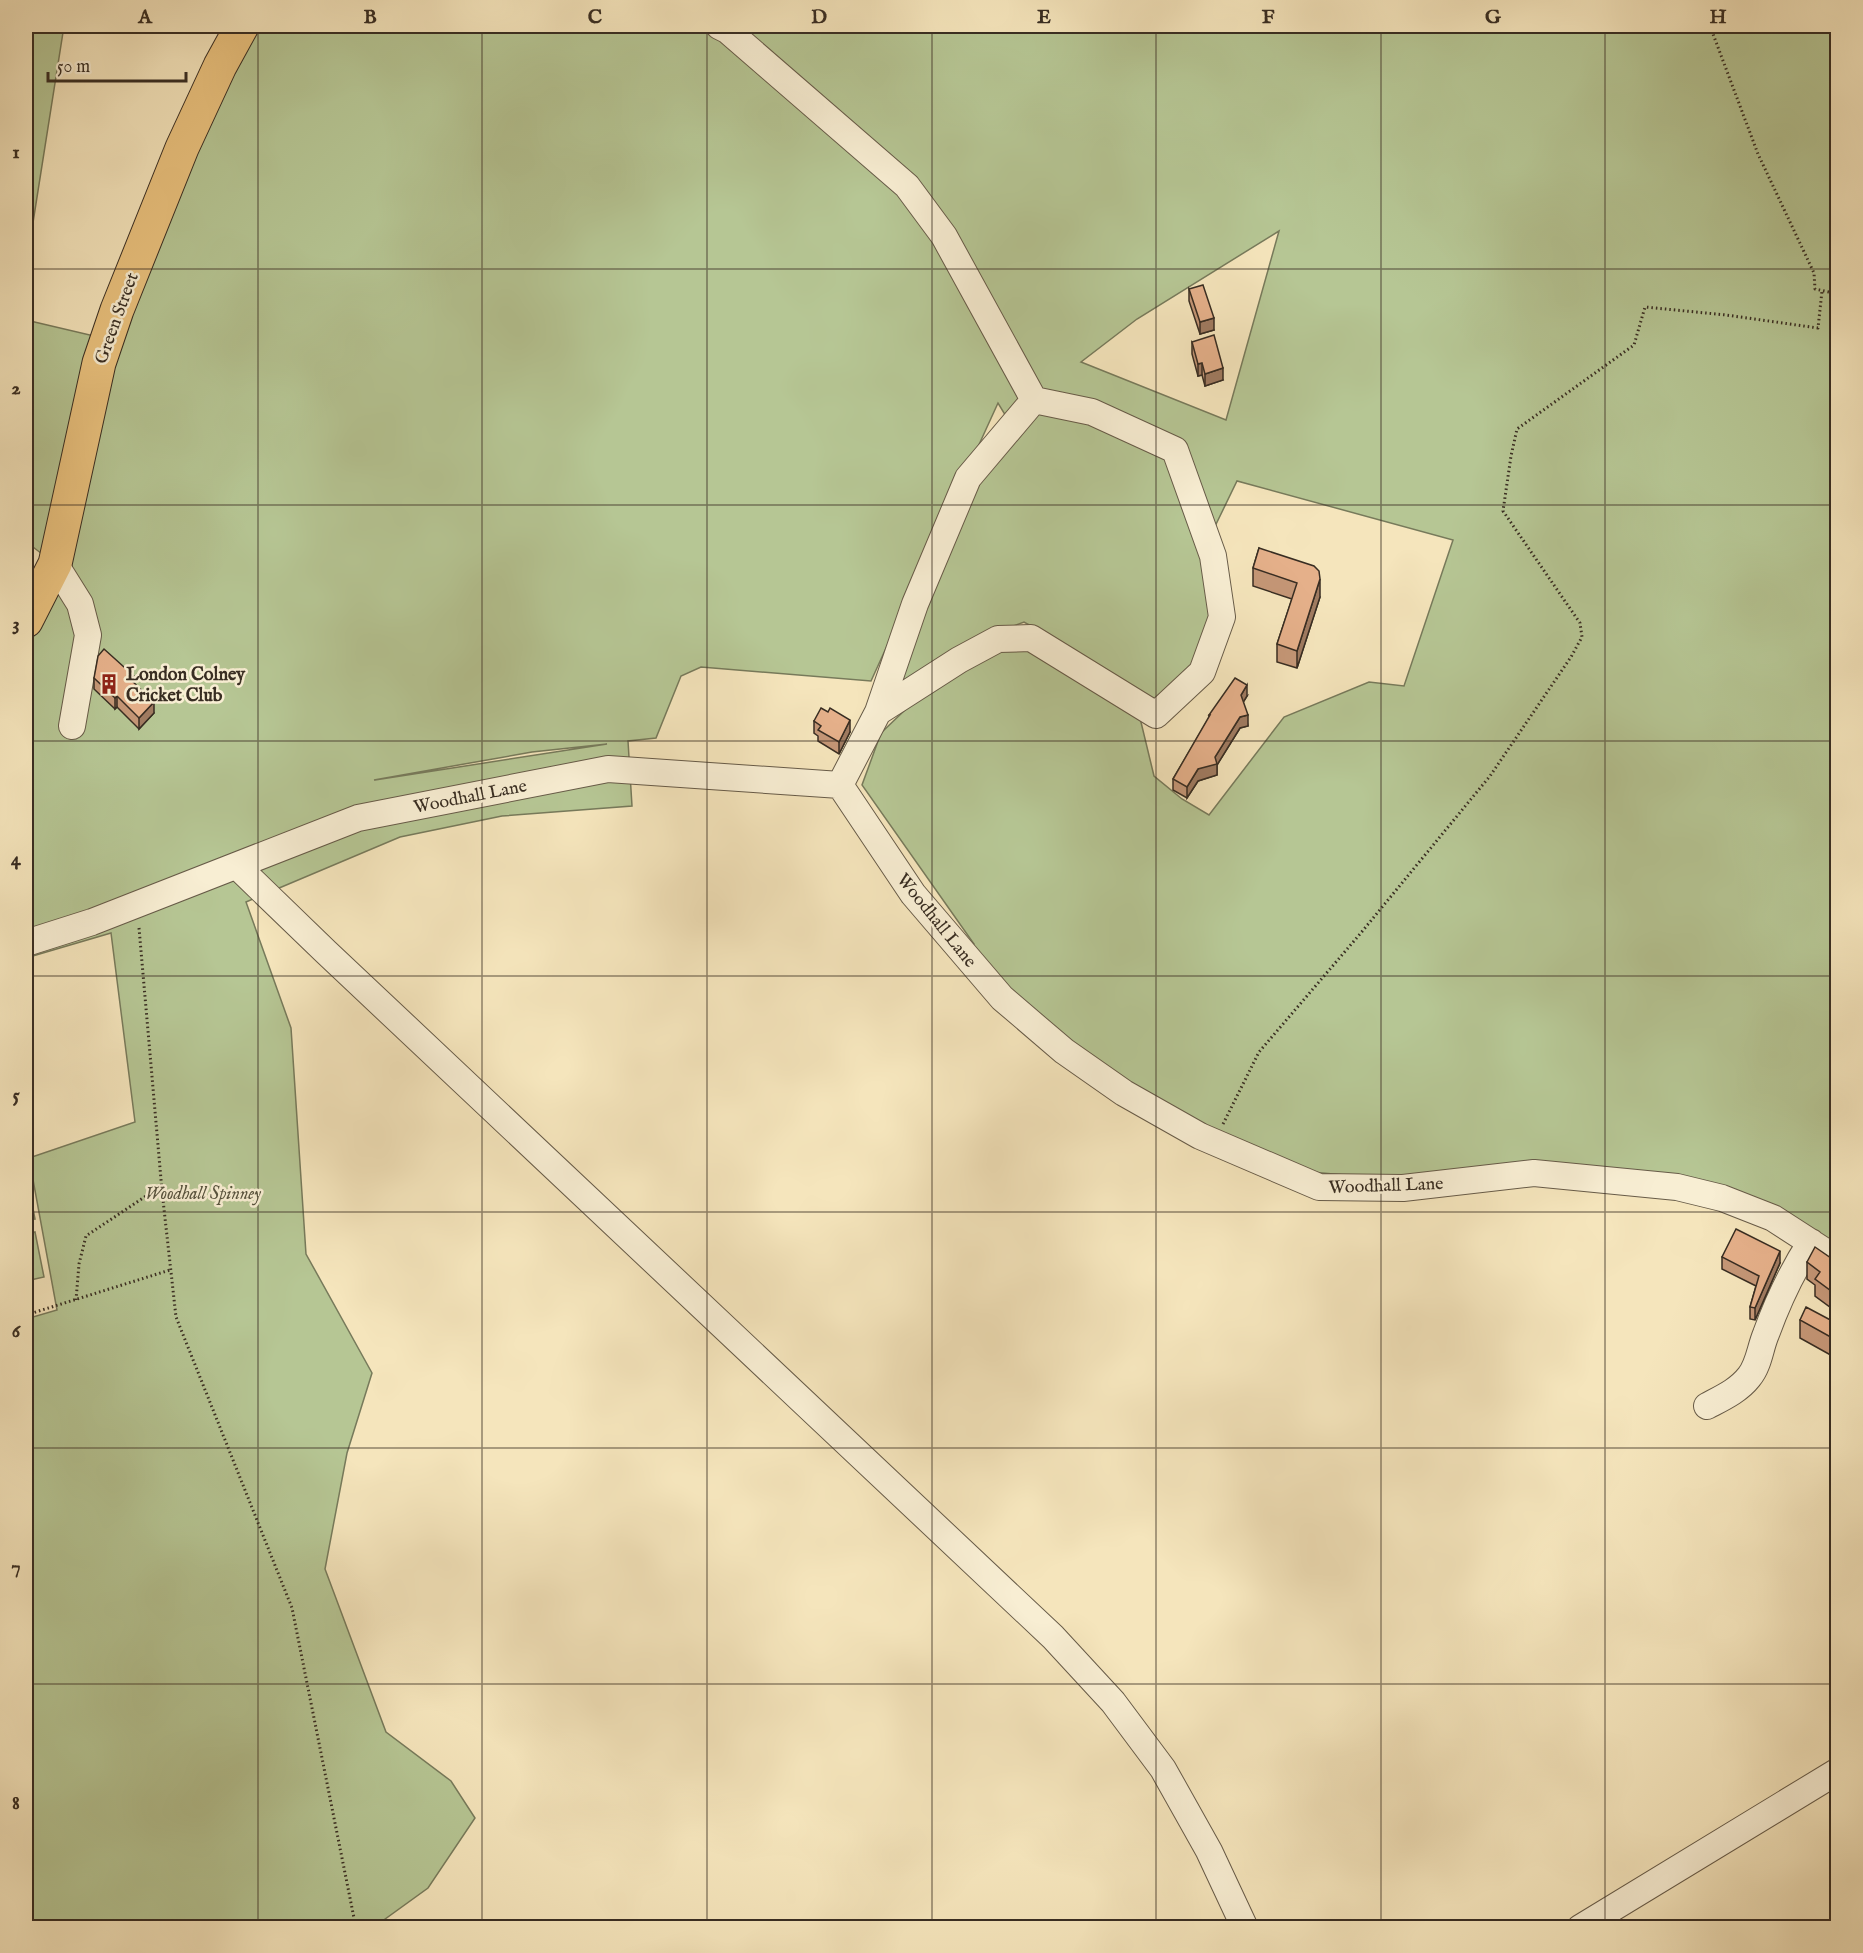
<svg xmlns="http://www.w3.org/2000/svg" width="1863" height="1953" viewBox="0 0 1863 1953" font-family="'IM FELL English',serif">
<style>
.green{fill:#b6c694;stroke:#777a5b;stroke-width:1.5;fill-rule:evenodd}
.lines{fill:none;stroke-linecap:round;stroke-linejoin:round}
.minor-casing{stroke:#675b48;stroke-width:28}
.major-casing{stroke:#382d22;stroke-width:35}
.path{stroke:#382d22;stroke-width:3;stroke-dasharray:1.5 3;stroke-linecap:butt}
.minor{stroke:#f8eed3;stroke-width:26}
.major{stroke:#eac27e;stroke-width:33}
.wall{fill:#c59777;stroke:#382d22;stroke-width:1.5}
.shaded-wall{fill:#a07b61;stroke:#382d22;stroke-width:1.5}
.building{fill:#e5b08a;stroke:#382d22;stroke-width:1.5}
.grid{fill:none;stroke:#382d22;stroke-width:1.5;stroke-opacity:0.55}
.labels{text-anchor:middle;stroke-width:5;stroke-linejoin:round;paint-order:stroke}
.street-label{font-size:18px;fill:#382d22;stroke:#f8eed3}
.poi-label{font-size:18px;font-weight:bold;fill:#382d22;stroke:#f8eed3;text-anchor:start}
.park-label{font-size:18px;font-style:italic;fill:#58533e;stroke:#f8eed3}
.neatline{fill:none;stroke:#382d22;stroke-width:2}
.grid-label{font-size:20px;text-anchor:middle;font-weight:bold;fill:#382d22}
</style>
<rect width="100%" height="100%" fill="#f5e5bc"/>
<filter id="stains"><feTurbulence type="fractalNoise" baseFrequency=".00333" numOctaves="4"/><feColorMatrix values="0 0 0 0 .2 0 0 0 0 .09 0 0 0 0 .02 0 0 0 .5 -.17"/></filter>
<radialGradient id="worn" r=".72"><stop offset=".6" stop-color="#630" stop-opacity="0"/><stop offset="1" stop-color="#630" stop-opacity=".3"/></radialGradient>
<path class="green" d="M 26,26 L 64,26 L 26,267 Z
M 253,26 L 1837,26 L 1837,1246 L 1739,1193 L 1379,1178 L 1311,1172 L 1210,1130 L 1071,1049 L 969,950 L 974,944 L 862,785 L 881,733 L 928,688 L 998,646 L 1034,647 L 1140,718 L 1154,776 L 1182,799 L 1209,815 L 1284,717 L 1369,682 L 1404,686 L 1453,540 L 1237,481 L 1203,551 L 1213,612 L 1195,667 L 1152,707 L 1048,635 L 1024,622 L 979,639 L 886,701 L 980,475 L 1015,431 L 998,403 L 871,681 L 701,667 L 681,676 L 656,738 L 628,741 L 632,806 L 502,816 L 400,837 L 246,902 L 291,1028 L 306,1254 L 372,1373 L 347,1453 L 325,1569 L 386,1732 L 451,1781 L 475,1818 L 428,1888 L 374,1927 L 26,1927 L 26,1319 L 57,1310 L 29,1158 L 135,1122 L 111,933 L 26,958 L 26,636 L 104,368 L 170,198 ZM 1279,231 L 1226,420 L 1081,362 L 1137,319 ZM 607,744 L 375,780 L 374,780 L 532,752 Z
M 26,320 L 107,339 L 55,564 L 33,547 L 26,559 Z
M 26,1172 L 35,1219 L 26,1220 Z
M 35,1232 L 44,1277 L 26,1281 L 26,1234 Z"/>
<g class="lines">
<g class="minor-casing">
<path id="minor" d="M 719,26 L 727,30 L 907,186 L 944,236 L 1034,400 L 1092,412 L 1175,450 L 1213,556 L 1222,617 L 1202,672 L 1156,715 L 1031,638 L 998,639 L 959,660 L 878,712
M 55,564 L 80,604 L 88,635 L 72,726
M 840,785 L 878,712 L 915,604 L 968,478 L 1034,400
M 237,866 L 326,952 L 1053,1637 L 1113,1702 L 1163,1769 L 1209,1851 L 1245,1928
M 26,943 L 92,922 L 358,818 L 608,769 L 840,785 L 913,894 L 1002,998 L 1064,1051 L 1124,1093 L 1200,1136 L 1319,1187 L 1403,1188 L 1534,1173 L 1677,1187 L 1722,1198 L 1773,1218 L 1838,1260
M 1707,1406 C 1722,1398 1738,1391 1749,1377 C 1759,1365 1760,1348 1766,1334 C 1778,1301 1792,1271 1811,1242
M 1580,1928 L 1838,1771"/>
</g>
<g class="major-casing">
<path id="major" d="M 26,621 L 55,564 L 99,363 L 117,310 L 182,148 L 220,66 L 242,26"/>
</g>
<path class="path" d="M 1710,26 L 1758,154 L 1814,273 L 1815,289 L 1838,294
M 139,928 L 162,1191 L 176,1317 L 292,1608 L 356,1928
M 1223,1124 L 1259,1052 L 1360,934 L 1490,776 L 1571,657 L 1582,637 L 1580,623 L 1503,511 L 1511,456 L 1517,429 L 1634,345 L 1645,307 L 1726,315 L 1818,328 L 1822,291
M 76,1300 L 79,1264 L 86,1236 L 149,1194 L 162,1191
M 26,1315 L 170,1270"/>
<use href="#minor" class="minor"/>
<use href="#major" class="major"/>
</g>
<path class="wall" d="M 1189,289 L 1214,330 L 1200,334 L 1189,301 Z
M 1192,342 L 1223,380 L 1205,386 L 1202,375 L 1198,376 L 1192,354 Z
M 1259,548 L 1320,597 L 1297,668 L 1277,662 L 1277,644 L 1292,599 L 1253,586 L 1253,568 Z
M 94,678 L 134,683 L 154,713 L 139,729 L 117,707 L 115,709 L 94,689 Z
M 1247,696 L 1243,702 L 1248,726 L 1240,728 L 1217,765 L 1217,775 L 1198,781 L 1187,798 L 1173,790 L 1173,779 L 1209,718 L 1209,715 Z
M 814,721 L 850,732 L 839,754 L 818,741 L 818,736 L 814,733 Z
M 1722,1257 L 1780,1263 L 1755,1320 L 1750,1319 L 1750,1307 L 1756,1286 L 1722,1269 Z
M 1807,1262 L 1838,1263 L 1838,1313 L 1815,1296 L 1815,1285 L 1807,1279 Z
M 1800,1320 L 1838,1324 L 1838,1356 L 1836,1358 L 1800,1338 Z"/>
<path class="shaded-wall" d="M 1214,318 L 1214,330 L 1200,334 L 1200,322 Z
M 1202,363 L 1202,375 L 1198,376 L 1198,364 Z
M 1223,368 L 1223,380 L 1205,386 L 1205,374 Z
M 1320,579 L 1320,597 L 1297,668 L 1297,651 Z
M 1247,685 L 1247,696 L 1241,706 L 1241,695 Z
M 117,696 L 117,707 L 115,709 L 115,698 Z
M 154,702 L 154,713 L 139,729 L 139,718 Z
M 1248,715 L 1248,726 L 1240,728 L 1217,765 L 1217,775 L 1198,781 L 1187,798 L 1187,787 L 1198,769 L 1215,757 L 1240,717 Z
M 850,720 L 850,732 L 839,754 L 839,742 Z
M 1780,1251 L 1780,1263 L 1755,1320 L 1755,1308 Z
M 1838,1338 L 1838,1356 L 1836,1358 L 1836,1340 Z"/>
<path class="building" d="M 1203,285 L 1214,318 L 1200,322 L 1189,289 Z
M 1214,335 L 1223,368 L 1205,374 L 1202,363 L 1198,364 L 1192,342 Z
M 1259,548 L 1314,566 L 1319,571 L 1320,579 L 1297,651 L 1277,644 L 1297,583 L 1253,568 Z
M 104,649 L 134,676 L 131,680 L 154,702 L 139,718 L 117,696 L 115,698 L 94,678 L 98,656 Z
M 1235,678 L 1247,685 L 1241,695 L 1248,715 L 1240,717 L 1215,757 L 1217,764 L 1198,769 L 1187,787 L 1173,779 L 1210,715 L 1209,715 Z
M 821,708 L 828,712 L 830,708 L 850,720 L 839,742 L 818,730 L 821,726 L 814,721 Z
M 1736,1229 L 1780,1251 L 1755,1308 L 1750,1307 L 1759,1276 L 1722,1257 Z
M 1815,1247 L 1838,1263 L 1838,1296 L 1815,1279 L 1820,1272 L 1807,1262 Z
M 1806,1307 L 1838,1324 L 1838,1338 L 1836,1340 L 1800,1320 Z"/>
<path class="grid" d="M 258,26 L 258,1928M 482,26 L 482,1928M 707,26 L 707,1928M 932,26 L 932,1928M 1156,26 L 1156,1928M 1381,26 L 1381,1928M 1605,26 L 1605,1928M 26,269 L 1838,269M 26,505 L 1838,505M 26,741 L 1838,741M 26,976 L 1838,976M 26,1212 L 1838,1212M 26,1448 L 1838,1448M 26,1684 L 1838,1684"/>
<defs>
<g id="building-bare" transform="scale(1.62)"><path d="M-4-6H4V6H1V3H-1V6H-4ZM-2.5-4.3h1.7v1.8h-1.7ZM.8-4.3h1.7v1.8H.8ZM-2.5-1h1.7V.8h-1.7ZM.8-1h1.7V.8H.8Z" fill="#8f2418" stroke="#f8eed3" stroke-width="2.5" paint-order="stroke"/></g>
</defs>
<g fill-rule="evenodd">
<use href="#building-bare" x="109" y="684"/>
</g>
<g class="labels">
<g class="street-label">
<text transform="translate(116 318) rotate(-70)" y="6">Green Street</text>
<text transform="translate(470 796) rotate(-11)" y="6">Woodhall Lane</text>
<text transform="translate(937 920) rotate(51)" y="6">Woodhall Lane</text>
<text transform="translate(1386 1185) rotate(-2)" y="6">Woodhall Lane</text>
</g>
<g class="poi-label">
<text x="126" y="680">London Colney<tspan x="126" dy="21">Cricket Club</tspan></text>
</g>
<g class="park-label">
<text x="203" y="1199">Woodhall Spinney</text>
</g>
</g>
<rect width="1863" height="1953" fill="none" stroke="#f5e5bc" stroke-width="66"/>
<path d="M48 72v9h138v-9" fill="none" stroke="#382d22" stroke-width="3"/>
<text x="57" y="72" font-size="18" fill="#382d22" stroke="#f8eed3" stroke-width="4.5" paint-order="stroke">50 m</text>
<rect x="33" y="33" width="1797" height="1887" class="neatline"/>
<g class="grid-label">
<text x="145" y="23">A</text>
<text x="370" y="23">B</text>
<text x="595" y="23">C</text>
<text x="819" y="23">D</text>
<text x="1044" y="23">E</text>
<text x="1268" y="23">F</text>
<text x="1493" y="23">G</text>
<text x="1718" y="23">H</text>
<text x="16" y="158">1</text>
<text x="16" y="394">2</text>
<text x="16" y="630">3</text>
<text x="16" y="865">4</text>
<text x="16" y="1101">5</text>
<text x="16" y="1337">6</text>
<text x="16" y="1573">7</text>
<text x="16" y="1809">8</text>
</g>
<rect width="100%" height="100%" filter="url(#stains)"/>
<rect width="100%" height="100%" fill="url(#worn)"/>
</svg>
